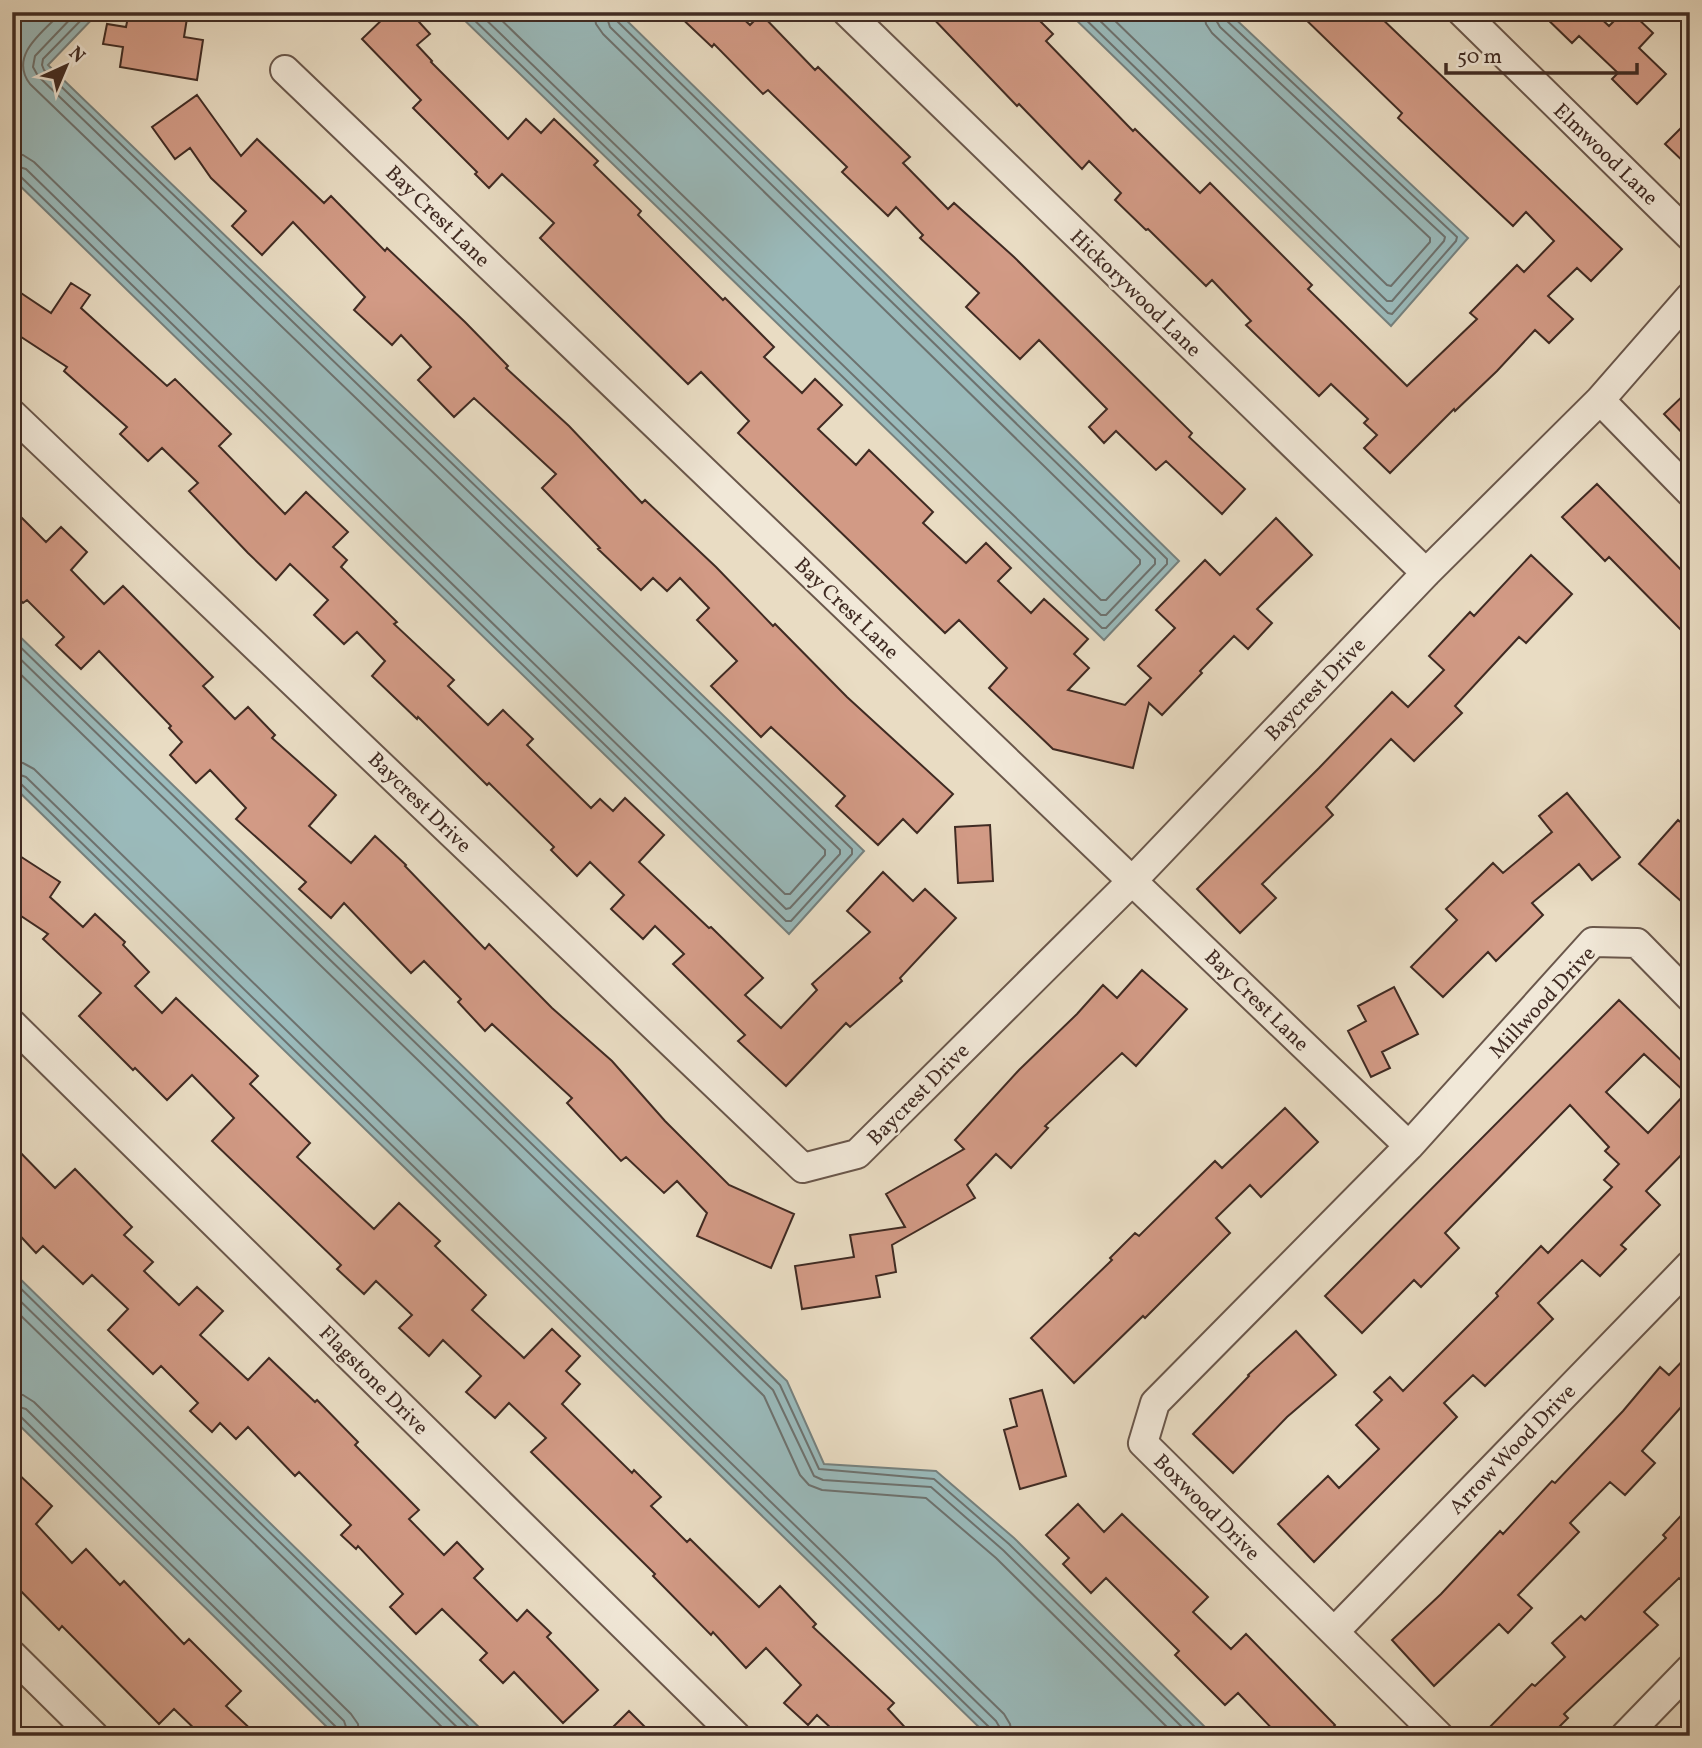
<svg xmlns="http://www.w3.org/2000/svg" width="1702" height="1748" viewBox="0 0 1702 1748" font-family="Vollkorn,serif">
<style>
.water{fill:#9ababb;stroke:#76817e;stroke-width:2}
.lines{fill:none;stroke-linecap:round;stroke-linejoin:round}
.shore{stroke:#6d726f;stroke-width:2}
.building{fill:#d29a85;stroke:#402b23;stroke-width:2;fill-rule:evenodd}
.street-casing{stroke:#6a574b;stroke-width:32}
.street{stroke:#f1e8d8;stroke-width:28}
.labels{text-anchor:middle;stroke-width:5;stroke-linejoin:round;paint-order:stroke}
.street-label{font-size:21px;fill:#402b23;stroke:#f1e8d8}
</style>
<rect width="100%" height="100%" fill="#e9dcc3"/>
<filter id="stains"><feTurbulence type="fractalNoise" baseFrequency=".00286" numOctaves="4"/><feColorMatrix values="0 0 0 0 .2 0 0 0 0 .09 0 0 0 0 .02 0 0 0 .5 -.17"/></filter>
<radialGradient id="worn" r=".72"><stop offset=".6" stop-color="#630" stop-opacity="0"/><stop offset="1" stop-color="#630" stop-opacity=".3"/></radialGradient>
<path class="water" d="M 12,12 L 99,12 L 48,65 L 864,851 L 789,934 L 12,178 Z
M 456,12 L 618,12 L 1179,561 L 1104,640 Z
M 1068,12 L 1228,12 L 1468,238 L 1391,326 Z
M 12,629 L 787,1381 L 824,1464 L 936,1471 L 1014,1538 L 1214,1736 L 988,1736 L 12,785 Z
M 12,1271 L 488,1736 L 336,1736 L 12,1418 Z"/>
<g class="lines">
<path class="shore" d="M 466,12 L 1102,628 L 1106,628 L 1167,564 L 1167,559 L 616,20 L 614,12
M 478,12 L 1101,615 L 1106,615 L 1155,564 L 1155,559 L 610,27 L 605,12
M 493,12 L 1101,600 L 1106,600 L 1140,564 L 1140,560 L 603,34 L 596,24 L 594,12
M 1078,12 L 1388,313 L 1392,314 L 1456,241 L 1457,237 L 1226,20 L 1224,12
M 1091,12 L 1387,301 L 1392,301 L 1444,241 L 1445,237 L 1220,27 L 1216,20 L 1215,12
M 1106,12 L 1387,285 L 1391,286 L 1430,242 L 1430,238 L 1212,33 L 1206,24 L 1204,12
M 12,154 L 23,155 L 34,162 L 785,894 L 790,894 L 825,855 L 825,850 L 30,84 C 8,55 44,31 62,12
M 12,165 L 26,169 L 786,909 L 790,908 L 840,854 L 840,850 L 38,76 L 33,67 L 35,56 L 77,12
M 12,173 L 20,176 L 786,921 L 791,921 L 852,854 L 852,849 L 44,70 L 42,65 L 43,59 L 89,12
M 12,639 L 780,1385 L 819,1469 L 934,1479 L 1009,1544 L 1204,1736
M 12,651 L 773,1390 L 814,1476 L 823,1480 L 931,1487 L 1003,1550 L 1191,1736
M 12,666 L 764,1396 L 800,1475 L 809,1485 L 822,1490 L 926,1498 L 996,1558 L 1176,1736
M 12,761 L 23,763 L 34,769 L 1004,1714 L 1010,1724 L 1012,1736
M 12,772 L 26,777 L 996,1721 L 1000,1728 L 1001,1736
M 12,781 L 20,783 L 990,1728 L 993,1736
M 12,1280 L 478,1736
M 12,1293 L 466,1736
M 12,1307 L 451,1736
M 12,1394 L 23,1395 L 34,1402 L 351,1714 L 358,1724 L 359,1736
M 12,1405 L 26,1409 L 344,1721 L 349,1736
M 12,1413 L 20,1416 L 337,1728 L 340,1736"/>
</g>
<path class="building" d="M 129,12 L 188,12 L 184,37 L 203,40 L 197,80 L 120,67 L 123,47 L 103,44 L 107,24 L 126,27 Z
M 390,12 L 410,12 L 430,34 L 417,45 L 432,61 L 431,62 L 508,139 L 526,119 L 541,133 L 554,119 L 598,161 L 594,165 L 641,211 L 638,215 L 723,300 L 725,298 L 774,347 L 764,357 L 802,393 L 815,379 L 842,405 L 818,429 L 856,465 L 869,450 L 933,512 L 923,523 L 966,563 L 986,543 L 1011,568 L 998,581 L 1031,613 L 1044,599 L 1088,639 L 1074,654 L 1089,668 L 1068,690 L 1125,705 L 1151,678 L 1138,666 L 1175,628 L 1156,610 L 1205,560 L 1220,575 L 1276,518 L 1312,555 L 1257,609 L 1272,623 L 1248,649 L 1234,636 L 1200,671 L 1202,673 L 1162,715 L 1149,703 L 1133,768 L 1053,749 L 989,688 L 1007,668 L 959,620 L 945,633 L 738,433 L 749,421 L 701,372 L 688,384 L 540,238 L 554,223 L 502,174 L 489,188 L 475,174 L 477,172 L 413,108 L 421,100 L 362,39 Z
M 675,12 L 736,12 L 750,25 L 761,14 L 815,70 L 818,67 L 910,157 L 903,163 L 948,209 L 954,203 L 1014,257 L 1192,433 L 1189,437 L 1245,489 L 1222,514 L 1166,461 L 1156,470 L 1116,431 L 1104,443 L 1089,427 L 1107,409 L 1039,340 L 1020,359 L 966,307 L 979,293 L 920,238 L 923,235 L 896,207 L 888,216 L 842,172 L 847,167 L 768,90 L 763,94 L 714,44 L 712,47 Z
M 927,12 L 1031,12 L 1053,34 L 1046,41 L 1133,131 L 1135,129 L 1200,193 L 1210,183 L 1312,285 L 1308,289 L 1407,386 L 1477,319 L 1470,313 L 1517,265 L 1524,272 L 1554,241 L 1526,212 L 1513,226 L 1398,118 L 1402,113 L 1298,12 L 1375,12 L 1622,249 L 1591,281 L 1577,268 L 1548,296 L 1573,319 L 1549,343 L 1535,330 L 1497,371 L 1455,411 L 1454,409 L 1390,473 L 1364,448 L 1377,435 L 1364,423 L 1368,419 L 1331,384 L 1319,396 L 1246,325 L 1251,321 L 1212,280 L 1206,286 L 1148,229 L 1146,230 L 1115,200 L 1121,193 L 1089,161 L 1082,169 L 1019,104 L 1017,106 Z
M 1540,12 L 1594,12 L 1609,26 L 1623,12 L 1631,12 L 1653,33 L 1639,48 L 1666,74 L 1637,104 L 1612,79 L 1618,73 L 1579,36 L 1572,43 Z
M 197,95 L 241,156 L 257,139 L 324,203 L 331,196 L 385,251 L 387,248 L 465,322 L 508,366 L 506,368 L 569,426 L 642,503 L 645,500 L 716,567 L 773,626 L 775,624 L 847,697 L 953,794 L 917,833 L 903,819 L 878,845 L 836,806 L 845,796 L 771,727 L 761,737 L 711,686 L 737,661 L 697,620 L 709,608 L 680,578 L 667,591 L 653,578 L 641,590 L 598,549 L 600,548 L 542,488 L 556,474 L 474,398 L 454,417 L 418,380 L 431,367 L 401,335 L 392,345 L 354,310 L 365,297 L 293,222 L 262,255 L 232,226 L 246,211 L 211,178 L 190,148 L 175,159 L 152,127 Z
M 1690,119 L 1690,168 L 1665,144 Z
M 71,283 L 90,295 L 81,308 L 167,386 L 175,379 L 231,434 L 219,446 L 285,514 L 306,492 L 348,532 L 333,547 L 347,560 L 341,567 L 397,622 L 394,624 L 454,680 L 448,686 L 488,725 L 503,710 L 533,739 L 527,745 L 591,808 L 600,799 L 613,811 L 625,798 L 664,835 L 639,862 L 709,928 L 711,927 L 763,978 L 745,995 L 781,1028 L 817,990 L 812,984 L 870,932 L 847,911 L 883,872 L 913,901 L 925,889 L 956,918 L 900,978 L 902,981 L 850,1027 L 846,1023 L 786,1086 L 738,1041 L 745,1035 L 673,964 L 684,954 L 655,926 L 643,939 L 611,909 L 624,895 L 590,862 L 577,876 L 551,850 L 554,847 L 489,783 L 487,785 L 418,717 L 417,719 L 372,676 L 385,661 L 357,632 L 344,644 L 314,615 L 328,600 L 290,564 L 276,580 L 248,553 L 189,491 L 198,483 L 162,448 L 148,461 L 120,434 L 127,427 L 64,371 L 67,367 L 12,331 L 12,287 L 51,313 Z
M 1690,389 L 1690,441 L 1664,414 Z
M 1597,484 L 1690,579 L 1690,639 L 1609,557 L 1605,561 L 1562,517 Z
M 12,508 L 46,542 L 61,527 L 87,552 L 71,570 L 104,604 L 123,586 L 213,677 L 203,686 L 235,719 L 248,707 L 275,735 L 272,738 L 336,795 L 309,826 L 351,863 L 375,836 L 406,865 L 405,866 L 485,949 L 489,944 L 552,1008 L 612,1061 L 665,1121 L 729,1185 L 794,1214 L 771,1268 L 697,1236 L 707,1213 L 677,1181 L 664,1193 L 626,1157 L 621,1161 L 567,1103 L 572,1098 L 492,1024 L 485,1031 L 458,1002 L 461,999 L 424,961 L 411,973 L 344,903 L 331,918 L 299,889 L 306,882 L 236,819 L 246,808 L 210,770 L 196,783 L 170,755 L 182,742 L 169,728 L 171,726 L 99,651 L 81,669 L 56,645 L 64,637 L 27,600 L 23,603 L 12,592 Z
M 1531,555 L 1572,594 L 1526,643 L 1519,637 L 1455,706 L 1462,713 L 1414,761 L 1391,739 L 1326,807 L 1333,815 L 1262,884 L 1276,898 L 1240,933 L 1197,889 L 1319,768 L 1392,692 L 1408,707 L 1444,670 L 1429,656 L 1470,612 L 1474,616 Z
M 1567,793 L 1620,857 L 1592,880 L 1579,864 L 1532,903 L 1543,915 L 1496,961 L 1488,952 L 1443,997 L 1411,967 L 1457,920 L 1446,909 L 1493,863 L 1503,873 L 1552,832 L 1539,816 Z
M 1678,820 L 1690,830 L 1690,909 L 1639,864 Z
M 990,825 L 993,881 L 958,883 L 955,827 Z
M 12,851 L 60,882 L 50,897 L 83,927 L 95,914 L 125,942 L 123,945 L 149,972 L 135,986 L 162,1013 L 176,998 L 258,1076 L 250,1084 L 310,1143 L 297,1157 L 374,1229 L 399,1203 L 440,1241 L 435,1246 L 486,1295 L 472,1310 L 524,1358 L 552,1329 L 580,1356 L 566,1371 L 580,1384 L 562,1404 L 632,1473 L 634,1470 L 661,1497 L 651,1506 L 687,1542 L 690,1539 L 759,1607 L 780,1586 L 816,1624 L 813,1627 L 894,1703 L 888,1709 L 913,1736 L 847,1736 L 837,1727 L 833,1730 L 817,1715 L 808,1725 L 784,1703 L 801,1685 L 766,1648 L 746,1668 L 713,1632 L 711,1635 L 653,1576 L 655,1574 L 531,1452 L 546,1438 L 509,1403 L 495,1418 L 466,1392 L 481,1376 L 443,1340 L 429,1356 L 399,1328 L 412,1315 L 376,1281 L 364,1294 L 337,1269 L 341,1265 L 212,1141 L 234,1118 L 192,1075 L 167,1100 L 135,1068 L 133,1070 L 79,1016 L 101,993 L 43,939 L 48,934 L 12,910 Z
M 1142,970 L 1187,1009 L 1136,1066 L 1122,1053 L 1045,1126 L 1048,1128 L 1011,1168 L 996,1154 L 967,1185 L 975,1198 L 892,1245 L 896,1272 L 876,1276 L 880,1297 L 802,1309 L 795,1266 L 854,1257 L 850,1235 L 905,1227 L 886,1194 L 964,1149 L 955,1140 L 1019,1070 L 1077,1014 L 1103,985 L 1117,998 Z
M 1394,987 L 1418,1034 L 1382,1052 L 1390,1068 L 1371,1077 L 1348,1031 L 1366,1021 L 1358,1006 Z
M 1619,1000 L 1690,1069 L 1690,1146 L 1646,1191 L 1660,1205 L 1621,1245 L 1626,1249 L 1600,1276 L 1582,1260 L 1538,1303 L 1553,1319 L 1485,1386 L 1473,1375 L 1444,1403 L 1457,1417 L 1314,1562 L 1278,1524 L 1328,1476 L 1339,1488 L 1379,1449 L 1356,1425 L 1382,1400 L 1374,1392 L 1390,1377 L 1403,1391 L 1498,1296 L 1496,1293 L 1541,1246 L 1548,1253 L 1612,1187 L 1604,1180 L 1619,1164 L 1605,1151 L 1609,1147 L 1570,1105 L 1445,1233 L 1459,1248 L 1421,1287 L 1414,1280 L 1362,1333 L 1325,1296 ZM 1644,1054 L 1686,1093 L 1648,1133 L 1606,1092 Z
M 1285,1108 L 1318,1142 L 1261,1197 L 1250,1185 L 1216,1218 L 1230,1233 L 1145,1318 L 1143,1316 L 1074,1383 L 1031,1338 L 1112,1260 L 1110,1258 L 1135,1233 L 1139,1236 L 1215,1161 L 1222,1168 Z
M 12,1144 L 55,1188 L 75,1169 L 132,1227 L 124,1235 L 153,1262 L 144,1271 L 179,1305 L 197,1287 L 223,1311 L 200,1335 L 248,1380 L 269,1358 L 315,1402 L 317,1400 L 358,1442 L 355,1445 L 419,1510 L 409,1519 L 444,1555 L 457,1542 L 483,1569 L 474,1578 L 517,1621 L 527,1610 L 551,1633 L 547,1637 L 598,1690 L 563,1723 L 514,1672 L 503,1683 L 480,1660 L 487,1653 L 442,1609 L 416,1634 L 390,1607 L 403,1594 L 358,1546 L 356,1549 L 341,1535 L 351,1525 L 299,1472 L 295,1476 L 248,1427 L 236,1439 L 220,1423 L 212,1432 L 190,1411 L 198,1403 L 161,1366 L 153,1374 L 108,1330 L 128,1309 L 92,1275 L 83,1284 L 43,1246 L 36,1253 L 12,1227 Z
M 1296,1331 L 1336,1375 L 1287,1417 L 1233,1473 L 1193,1434 L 1249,1376 L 1248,1375 Z
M 1690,1353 L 1690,1397 L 1642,1451 L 1655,1463 L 1625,1495 L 1610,1482 L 1570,1523 L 1579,1532 L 1518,1595 L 1532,1608 L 1508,1633 L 1499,1624 L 1434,1686 L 1392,1640 L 1441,1594 L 1500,1531 L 1503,1534 L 1552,1481 L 1555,1483 L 1623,1411 L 1660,1367 L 1669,1375 Z
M 1042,1390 L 1066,1476 L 1020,1489 L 1004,1430 L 1017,1426 L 1010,1399 Z
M 12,1468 L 52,1506 L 36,1524 L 72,1563 L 86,1549 L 120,1585 L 124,1581 L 184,1644 L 189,1639 L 241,1691 L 226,1706 L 258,1736 L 202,1736 L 174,1709 L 159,1724 L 62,1626 L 59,1630 L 12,1582 Z
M 1078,1504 L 1104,1532 L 1122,1514 L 1208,1597 L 1193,1612 L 1231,1649 L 1246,1634 L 1335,1725 L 1325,1736 L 1279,1736 L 1238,1693 L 1225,1705 L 1175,1655 L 1179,1651 L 1106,1578 L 1091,1593 L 1063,1564 L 1069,1558 L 1046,1535 Z
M 1690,1506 L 1690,1588 L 1679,1578 L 1644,1612 L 1658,1625 L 1564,1714 L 1568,1718 L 1550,1736 L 1481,1736 L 1532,1684 L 1535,1686 L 1565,1657 L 1552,1643 L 1581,1616 L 1585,1620 L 1666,1538 L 1663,1535 Z
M 629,1711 L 654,1736 L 604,1736 Z"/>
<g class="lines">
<g class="street-casing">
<path id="street" d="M 847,12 L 1426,573
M 1462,12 L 1690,236
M 285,70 L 1409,1146
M 1600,400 L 1690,492
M 12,414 L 803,1168 L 857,1154 L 1132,881 L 1426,573 L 1600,400 L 1690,297
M 12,1024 L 736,1736
M 1334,1632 L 1690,1265
M 12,1655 L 94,1736
M 1439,1736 L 1143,1443 L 1155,1403 L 1409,1146 L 1593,942 L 1637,943 L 1690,997
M 1625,1736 L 1690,1669"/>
</g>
<use href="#street" class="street"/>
</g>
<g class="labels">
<g class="street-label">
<text transform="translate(1606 154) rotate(44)" y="7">Elmwood Lane</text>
<text transform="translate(438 216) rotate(44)" y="7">Bay Crest Lane</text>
<text transform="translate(1136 293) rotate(44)" y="7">Hickorywood Lane</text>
<text transform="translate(847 608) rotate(44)" y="7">Bay Crest Lane</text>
<text transform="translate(1315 689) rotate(-46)" y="7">Baycrest Drive</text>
<text transform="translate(420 802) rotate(44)" y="7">Baycrest Drive</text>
<text transform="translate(1257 1000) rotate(44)" y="7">Bay Crest Lane</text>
<text transform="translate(1542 1002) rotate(-47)" y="7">Millwood Drive</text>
<text transform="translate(918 1094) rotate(-45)" y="7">Baycrest Drive</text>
<text transform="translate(374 1380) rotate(45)" y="7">Flagstone Drive</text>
<text transform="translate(1512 1449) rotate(-46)" y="7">Arrow Wood Drive</text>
<text transform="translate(1207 1507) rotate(45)" y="7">Boxwood Drive</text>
</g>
</g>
<rect width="1702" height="1748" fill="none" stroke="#e9dcc3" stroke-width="42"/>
<rect x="14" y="14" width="1674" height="1720" fill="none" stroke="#402b23" stroke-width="3.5"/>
<rect x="21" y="21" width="1660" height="1706" fill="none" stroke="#402b23" stroke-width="2"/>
<g transform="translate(66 66) rotate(44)" stroke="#f1e8d8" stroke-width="5" paint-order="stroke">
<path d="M0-5L12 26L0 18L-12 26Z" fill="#402b23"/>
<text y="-10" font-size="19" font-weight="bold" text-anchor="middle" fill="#402b23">N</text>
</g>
<path d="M1446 63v10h191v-10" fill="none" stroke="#402b23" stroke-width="3.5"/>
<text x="1457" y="63" font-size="21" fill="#402b23" stroke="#f1e8d8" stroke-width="5" paint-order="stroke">50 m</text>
<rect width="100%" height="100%" filter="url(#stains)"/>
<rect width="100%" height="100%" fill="url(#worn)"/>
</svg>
